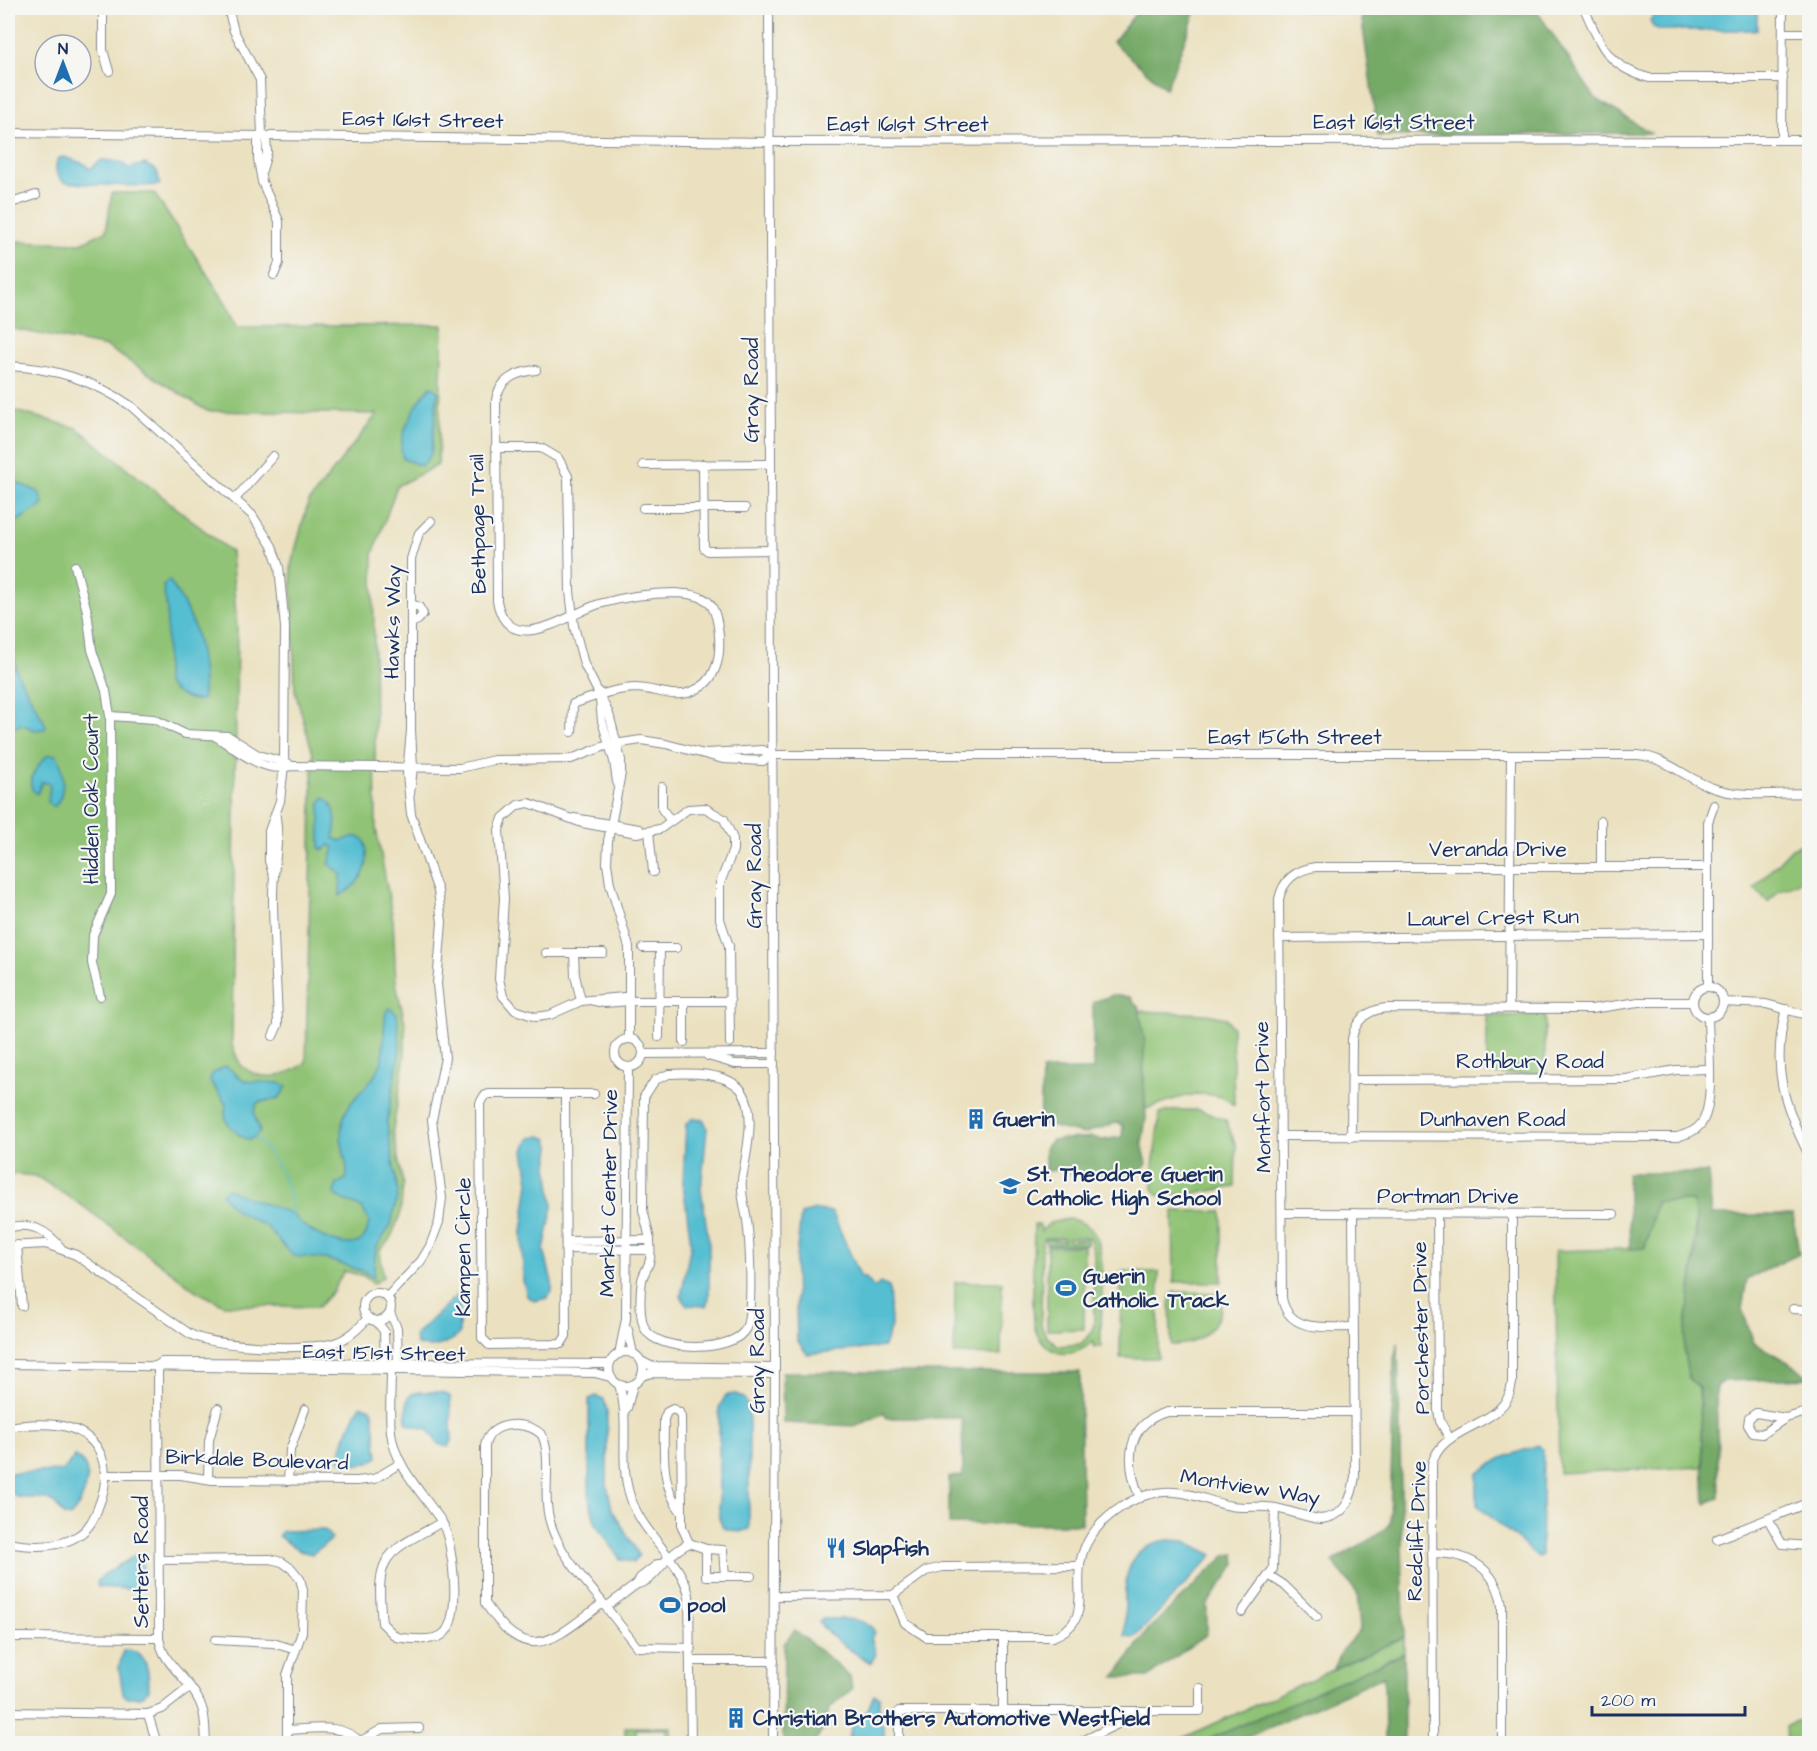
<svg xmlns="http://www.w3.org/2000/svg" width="1817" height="1751" font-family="'Architects Daughter',sans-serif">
  <rect width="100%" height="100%" fill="#f6f6f2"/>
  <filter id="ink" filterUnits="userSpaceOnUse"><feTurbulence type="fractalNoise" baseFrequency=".0167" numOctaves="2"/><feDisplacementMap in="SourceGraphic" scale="12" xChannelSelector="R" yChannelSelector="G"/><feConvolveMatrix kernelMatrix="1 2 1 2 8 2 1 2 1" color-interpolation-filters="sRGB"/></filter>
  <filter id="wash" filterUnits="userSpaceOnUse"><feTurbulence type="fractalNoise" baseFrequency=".008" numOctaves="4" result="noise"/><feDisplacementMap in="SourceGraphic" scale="24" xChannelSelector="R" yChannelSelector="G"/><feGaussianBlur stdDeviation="1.35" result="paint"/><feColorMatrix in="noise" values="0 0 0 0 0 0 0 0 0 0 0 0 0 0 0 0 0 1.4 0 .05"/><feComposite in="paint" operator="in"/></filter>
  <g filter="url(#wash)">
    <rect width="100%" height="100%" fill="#ebe1c0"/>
    <g fill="#90c374" stroke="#567969" stroke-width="1.5" fill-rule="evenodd">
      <path d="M112,193h42l72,110 10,24 207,-2 -5,140 -41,21 -24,68 3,274 17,92 3,63 9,40v32l-12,75 10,55 -3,31 -10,23 -10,11 3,27 -10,7 -9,-8 -20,-5 -11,20 -15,16 -94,-2 -26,-13 -118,-88 -44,-28 -21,-2 -7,5v-770l69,19 154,124 6,77 -5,416c3,7 6,18 11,22 20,16 44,9 63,-4l7,-309 -18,-63 -4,-126 17,-62 69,-89 -170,-3 -100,-64 -99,-19v-87l73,2 25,-12z"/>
      <path d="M1799,845c15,3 11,20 10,33l-30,13 -11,11 -14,-14 38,-40z"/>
      <path d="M1139,1011l68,3 19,4 6,9 2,78c-25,-22 -61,-5 -89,4 -2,-33 0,-65 -6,-98z"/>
      <polygon points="1545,1015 1545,1074 1487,1074 1487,1016"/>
      <polygon points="1177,1110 1199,1110 1226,1120 1236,1146 1235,1187 1183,1195 1159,1195 1153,1189 1153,1166 1160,1113"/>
      <polygon points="1692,1201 1696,1212 1693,1273 1684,1352 1699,1387 1703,1467 1559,1473 1555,1251 1645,1248 1656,1202"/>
      <polygon points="1173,1211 1222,1211 1222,1282 1174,1282"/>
      <path d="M1067,1219c13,1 24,7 30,19 9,20 3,85 4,109h-7l-1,-6c-9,9 -20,14 -33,12 -11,-3 -20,-11 -24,-21 -6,-18 -2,-84 -2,-107h6l1,6 9,-8zM1089,1237l5,15v73l-5,11 -9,8 -21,2 -13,-10 -5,-11 1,-81 3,-6h19v3l-18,-2v5h41v-5l-18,2v-3z"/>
      <polygon points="1047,1246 1084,1246 1084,1329 1047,1330"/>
      <polygon points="1121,1271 1159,1272 1158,1358 1120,1358"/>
      <polygon points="955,1282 1002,1282 1001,1355 954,1354"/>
      <path d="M1174,1292l48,1c2,31 -21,53 -51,52l-1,-49z"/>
      <polygon points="1404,1637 1404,1653 1201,1743 1170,1744"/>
      <polygon points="1809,1720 1809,1743 1786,1743 1785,1727 1796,1721"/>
      <polygon points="625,1727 671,1727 671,1741 666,1741 666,1729 636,1729 636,1743 625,1743"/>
    </g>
    <g fill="#74a966" stroke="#486c62" stroke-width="1.5">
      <polygon points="1140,8 1197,8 1166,89 1113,42"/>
      <polygon points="1304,8 1535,8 1595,98 1651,133 1378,136 1361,13 1304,11"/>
      <polygon points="1113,995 1130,997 1139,1008 1145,1043 1143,1066 1146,1118 1142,1143 1147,1164 1136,1175 1071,1174 1069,1169 1045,1171 1045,1148 1052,1140 1093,1137 1102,1140 1122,1137 1123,1125 1116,1123 1083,1134 1040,1124 1042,1070 1093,1070 1093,1002"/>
      <path d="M1627,1173h81l4,42h81l6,39 -52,25 -5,30 12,34 43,24 12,11 -85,3 -8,5 3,112 -14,5 -6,-116 -10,-8c-2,-9 -4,-18 -5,-28 0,-40 22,-113 8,-150l-36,1 -11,46 -15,1z"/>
      <path d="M1398,1343l6,294 -71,32 8,-18 19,-21 -3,-37 -24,-31c17,-15 43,-21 57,-39l4,-165z"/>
      <polygon points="782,1372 1080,1372 1082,1524 949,1524 949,1477 963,1476 962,1418 886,1418 884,1413 857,1426 783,1423"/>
      <polygon points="1235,1554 1236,1564 1207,1605 1207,1634 1148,1677 1115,1677 1148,1630 1225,1556"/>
      <polygon points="795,1630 850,1676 852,1689 829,1709 824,1729 813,1743 783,1743 784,1644"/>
      <polygon points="1404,1653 1404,1743 1385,1743 1384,1676 1235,1743 1201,1743"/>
    </g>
    <g fill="#55bed1" stroke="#387698" stroke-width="1.5">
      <polygon points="1664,8 1757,8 1757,30 1661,30 1653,27 1650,20 1657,11"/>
      <path d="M64,157l21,7 4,5 13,-9 19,2 7,6 17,-4 12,7 3,13c-7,4 -84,0 -96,-2 -8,-6 -11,-15 -5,-24z"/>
      <path d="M431,386l7,5 -7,63 -9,12 -19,-7c-8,-21 14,-57 28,-73z"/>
      <polygon points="8,479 39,492 43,505 16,522 8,548"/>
      <path d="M169,580c9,14 21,33 26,50 4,13 12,60 6,70 -10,2 -31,-8 -35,-18l1,-73 -4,-23z"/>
      <polygon points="8,629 17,673 46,725 45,729 35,730 21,724 8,731"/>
      <path d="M48,755h8c9,12 10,41 -2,52l-6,-5 2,-18 -8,-2 -5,12c-16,-11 3,-31 11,-39z"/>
      <path d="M324,797c15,10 12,27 10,41l7,3c8,-1 12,-9 23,-1 9,25 -2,43 -24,56l1,-22 -12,-10 5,-16 -4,-3 -6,5 -4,-1v-46z"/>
      <path d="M390,1008l7,6 3,35 -13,74 11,70 -7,32 -15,23 -3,30 -8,-6 -39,-13 -33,-3 -27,-30 -31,-16 -14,-16 6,-5c21,10 45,17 66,25 9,16 48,36 66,28 7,-4 9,-13 10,-21l-7,-13 -24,-11 -4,-4 3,-9 9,-5c5,-16 -10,-35 -3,-59 5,-23 31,-35 38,-57 4,-16 2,-34 5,-51z"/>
      <path d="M226,1066l18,15 35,2 8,4 -8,11 -22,5 -3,10 6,19 -10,8c-9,-2 -25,-15 -25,-25 0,-4 1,-7 1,-11l-16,-23 2,-7z"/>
      <polygon points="693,1118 704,1120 707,1128 701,1189 709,1243 709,1298 706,1306 687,1305 681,1296 691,1243 683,1184 686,1124"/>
      <polygon points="540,1136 547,1138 551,1148 548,1166 553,1206 544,1250 552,1282 552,1292 547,1298 535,1301 527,1296 523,1281 522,1232 529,1182 524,1150 529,1139"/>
      <polygon points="816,1210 832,1212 861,1278 866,1278 874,1288 880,1283 889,1287 891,1326 884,1347 807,1354 797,1340 795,1267 801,1214"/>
      <path d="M460,1292l-1,42c-9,10 -30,17 -43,10l-1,-9z"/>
      <polygon points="419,1392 441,1392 450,1396 452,1441 448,1447 438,1444 428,1429 410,1425 406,1422 407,1401 412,1394"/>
      <polygon points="736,1394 744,1398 749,1409 749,1529 740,1532 723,1528 719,1518 719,1408 726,1395"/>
      <polygon points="596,1396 604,1399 607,1411 607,1485 612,1509 639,1555 633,1563 620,1559 595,1522 589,1498 589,1399"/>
      <path d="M361,1405l10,3 2,4 5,45c-9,9 -30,10 -39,2 -1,-6 18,-51 22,-54z"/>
      <polygon points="1538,1445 1543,1450 1541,1556 1538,1557 1477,1505 1477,1473 1502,1458"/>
      <path d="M75,1457c23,10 8,47 -5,60l-7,-2c-16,-29 -32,-9 -55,-22v-20l54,-2z"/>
      <polygon points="325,1530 332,1539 312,1554 300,1551 278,1536 282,1531"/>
      <path d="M1168,1540l17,1 28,14 -78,82 -10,-1c1,-39 -10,-89 43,-96z"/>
      <polygon points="139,1553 143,1555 143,1586 129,1589 98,1587 97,1582 103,1575"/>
      <path d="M821,1619c17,0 45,-3 54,13l-4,6 5,16 -5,9c-15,-9 -43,-27 -52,-41z"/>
      <path d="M128,1650c20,3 21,22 21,40l-8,7h-14l-4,-3 -4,-26 4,-17z"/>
      <polygon points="874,1694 879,1697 879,1719 884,1728 884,1736 879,1740 868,1740 863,1743 846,1743 853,1724 868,1709"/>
    </g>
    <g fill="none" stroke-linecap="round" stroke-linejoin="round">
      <path stroke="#55bed1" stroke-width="1.5" d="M255,1137c20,19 36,48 36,76"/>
    </g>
  </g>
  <g filter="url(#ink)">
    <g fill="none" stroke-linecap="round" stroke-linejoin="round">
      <g stroke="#83888f" stroke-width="10">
        <g id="minor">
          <polyline points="103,8 103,50 109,71"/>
          <polyline points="228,8 234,31 260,80 262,136"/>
          <polyline points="769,8 775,1368 773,1744"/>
          <path d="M1584,8c17,37 22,58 65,70h134"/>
          <polyline points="1784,33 1810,33"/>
          <polyline points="8,133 768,142 1810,140"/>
          <polyline points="258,136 258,159 262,182 279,221 279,263 274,275"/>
          <polyline points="1782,140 1783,8"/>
          <polyline points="262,170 267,153 266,136"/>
          <polyline points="8,204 36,195"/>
          <path d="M8,366c46,2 85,14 123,40l121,109 20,31 7,21 6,60 -1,138 -4,36 -11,30v30l4,13"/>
          <path d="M536,370c-20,2 -36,9 -40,30l1,201c12,59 71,13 102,3 25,-7 50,-11 76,-11 11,1 22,1 31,7 15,11 16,54 9,69 -4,11 -12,18 -22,22 -19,9 -38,-3 -58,-3 -22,1 -42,9 -62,16l-1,28"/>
          <polyline points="495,448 541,448 558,458 568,476 570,591 574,626 584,664 609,714 621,760 621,773 608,841 607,863 610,884 629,947 629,1039"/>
          <polyline points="703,464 704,548 708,551 771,550"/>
          <polyline points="643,465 770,464"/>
          <polyline points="235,499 273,456"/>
          <polyline points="643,508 745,508"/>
          <polyline points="75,566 87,611 92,650 106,691 110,716 111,894 93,935 92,963 100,996"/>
          <polyline points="411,604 419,607 423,614 418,620 411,623"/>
          <polyline points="600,700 602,721 614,761 617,782"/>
          <polyline points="110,716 154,719 185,734 228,736 258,755 288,763"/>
          <path d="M215,736c21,13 49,39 76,30l169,2 34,-8 77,-1 37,-14 33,-5 25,4 57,15 40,2 8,-6"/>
          <polyline points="706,753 763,750 771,755"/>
          <path d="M771,755h867c30,3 48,24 75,33 29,10 66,5 97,5"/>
          <polyline points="662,787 662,809 671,821"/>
          <polyline points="410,794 413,767 411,730 411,559 419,533 431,521"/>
          <polyline points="574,818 639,829"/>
          <polyline points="1601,821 1601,867"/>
          <polyline points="649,831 653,872"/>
          <polyline points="1279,938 1708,934"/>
          <polyline points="643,948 676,948"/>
          <polyline points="546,953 603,953"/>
          <polyline points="574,953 575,975 581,1001"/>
          <polyline points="1708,986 1708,822 1714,805"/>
          <circle cx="1708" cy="1002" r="15"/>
          <polyline points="590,1000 581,1001 550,1015 536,1017 515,1010 503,996 499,979 504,898 499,830 503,818 518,805 529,803 582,823 637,833 660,829 688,809 705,808 724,819 733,839 733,850 720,883 720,919 729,946 730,1043"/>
          <polyline points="630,1001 624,997 590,1000 604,1003 630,1001 730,1001"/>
          <polyline points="1723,1002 1766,1004 1810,1016"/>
          <polyline points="1509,1008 1511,755"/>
          <path d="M1786,1009c-15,59 -3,95 24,148"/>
          <path d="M273,1036l5,-11c-1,-43 -5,-87 -5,-130 0,-27 7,-51 3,-78"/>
          <polyline points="659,1037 660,948"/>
          <circle cx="629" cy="1053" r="14"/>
          <polyline points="684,1042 684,1001"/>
          <polyline points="643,1054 774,1053"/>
          <polyline points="708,1056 735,1064 774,1064"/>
          <path d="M669,1074c21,-1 59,-2 73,17 15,21 4,64 0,88 -2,17 5,33 6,50 2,18 5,84 -2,99 -11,25 -88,25 -101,1 -6,-12 -5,-36 -3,-49 2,-8 7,-14 8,-21 2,-19 -3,-32 -7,-49l1,-113 11,-17z"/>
          <polyline points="1352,1080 1626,1079 1676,1070 1708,1069"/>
          <polygon points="489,1094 565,1094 566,1336 561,1344 489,1345 482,1338 480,1103 484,1096"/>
          <polyline points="565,1094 594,1094"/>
          <path d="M1281,1136l396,1c9,-3 18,-5 24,-13 15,-20 7,-82 7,-107"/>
          <path d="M1351,1137l1,-98c3,-19 16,-29 34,-31l205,1 48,-7h53"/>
          <polyline points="1282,1213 1614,1214"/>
          <polyline points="1437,1214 1438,1410 1440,1421 1450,1439"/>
          <path d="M8,1228c22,-7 40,3 53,20"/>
          <polyline points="566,1241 650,1240"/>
          <polyline points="17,1245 22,1306"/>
          <path d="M8,1246l38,-2 30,11 114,79c23,13 119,17 144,9 14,-4 24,-14 34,-25"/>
          <polyline points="566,1249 650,1250"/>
          <circle cx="377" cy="1307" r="14"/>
          <polyline points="387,1297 421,1261 430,1246 439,1222 442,1198 432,1120 445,1058 437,984 442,922 438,891 411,814 407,774 411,730"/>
          <polyline points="1793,1309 1810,1310"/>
          <polyline points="390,1313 397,1328 398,1364"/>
          <polyline points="377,1322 384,1331 385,1364"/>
          <path d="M1353,1327c-27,0 -65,6 -71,-29l-3,-399c4,-19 17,-29 36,-32h393"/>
          <polyline points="628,1330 633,1354"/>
          <circle cx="626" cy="1369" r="17"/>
          <polyline points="619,1354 626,1319 628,1067"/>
          <polyline points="641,1361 651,1366 775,1368"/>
          <polyline points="8,1364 595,1373 610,1377"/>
          <polyline points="158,1365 162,1362 609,1364"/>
          <path d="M158,1365l1,273c4,26 26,37 38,59 9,15 8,30 9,47"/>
          <path d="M391,1371c0,20 -2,41 0,61 3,33 33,63 51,90 11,19 21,100 0,113 -11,7 -33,4 -46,2l-14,-14c-7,-70 3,-69 60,-101"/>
          <polyline points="642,1376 651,1373 775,1374"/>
          <path d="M619,1385c12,36 -1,75 11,111 12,39 50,62 59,99l2,149"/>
          <polyline points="627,1408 633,1385"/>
          <polyline points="1786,1418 1756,1413 1749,1418 1748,1425 1753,1433 1762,1434 1786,1418 1810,1411"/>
          <path d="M8,1427c17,-2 42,-5 59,0 38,11 45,46 32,78 -4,12 -9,23 -20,30 -20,14 -49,12 -71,8"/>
          <polyline points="107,1475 181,1475 212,1480 357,1481 374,1479 401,1463"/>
          <polyline points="208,1479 209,1440 218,1408"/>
          <polyline points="288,1481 290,1450 305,1409"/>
          <path d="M1140,1498c-15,-35 -15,-74 27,-86h187"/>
          <path d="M682,1513c-22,-28 -18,-60 -18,-94l3,-7 6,-3 6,3 2,5 1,96v14l7,16"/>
          <polyline points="1768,1519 1782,1544 1810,1546"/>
          <polyline points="1717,1539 1810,1502"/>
          <polyline points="689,1543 706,1549 706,1576 751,1576"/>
          <polyline points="706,1549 723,1550 725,1576"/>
          <path d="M1432,1553c36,0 65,15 70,53v138"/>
          <polyline points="160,1560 270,1559 282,1562 292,1569 300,1579 303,1590 302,1632 287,1675 287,1744"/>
          <polyline points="1270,1576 1284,1585 1317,1617"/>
          <polyline points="637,1584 640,1578 658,1564 663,1564"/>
          <path d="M893,1595l12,28 21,14h126c43,-15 20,-49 30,-82 10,-33 49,-61 82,-63 25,-2 44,10 67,14 12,2 24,0 36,1 18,1 35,10 53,12 26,-2 32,-21 35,-43l-2,-263"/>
          <polyline points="774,1596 893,1595 926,1571 943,1567 1080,1566"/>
          <path d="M603,1603c-48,35 -74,67 -118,0v-157c4,-25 41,-27 57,-11 9,19 3,48 5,69 2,39 33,70 56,99l3,4 31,40 54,1"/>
          <path d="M606,1607l31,-23c16,-3 22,-17 32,-27 6,-5 13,-10 20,-14"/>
          <polyline points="1242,1612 1273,1569 1275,1508"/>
          <polyline points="8,1637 159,1638"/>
          <polyline points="1003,1638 1003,1711"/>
          <polyline points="215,1640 273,1643 296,1650"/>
          <polyline points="691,1661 774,1661"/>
          <polyline points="8,1712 148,1714 162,1709 190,1687"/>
          <polyline points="148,1714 157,1744"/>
          <path d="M287,1730c26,-1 57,-8 75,14"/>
          <polyline points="361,1741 382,1729 419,1728"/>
          <polyline points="899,1744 899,1711 1200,1711 1200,1688"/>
          <polyline points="1076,1744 1118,1724 1120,1711"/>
          <path d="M1433,1744l-1,-280c11,-42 75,-35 80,-81v-169"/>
        </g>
      </g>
      <use href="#minor" stroke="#fff" stroke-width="8"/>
    </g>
  </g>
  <defs>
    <g id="building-bare" transform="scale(1.62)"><path d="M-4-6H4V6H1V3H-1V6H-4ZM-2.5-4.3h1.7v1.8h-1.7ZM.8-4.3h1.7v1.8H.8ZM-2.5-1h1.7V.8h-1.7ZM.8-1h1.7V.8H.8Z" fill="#1f6fb2" stroke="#f6f6f2" stroke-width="2.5" paint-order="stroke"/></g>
    <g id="school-bare" transform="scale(1.62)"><path d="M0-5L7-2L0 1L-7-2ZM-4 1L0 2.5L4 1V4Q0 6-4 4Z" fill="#1f6fb2" stroke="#f6f6f2" stroke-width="2.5" paint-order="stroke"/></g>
    <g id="stadium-bare" transform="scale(1.62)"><path d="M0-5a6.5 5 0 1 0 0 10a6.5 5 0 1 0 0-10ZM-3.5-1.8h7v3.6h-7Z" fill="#1f6fb2" stroke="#f6f6f2" stroke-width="2.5" paint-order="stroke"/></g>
    <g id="restaurant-bare" transform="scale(1.62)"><path d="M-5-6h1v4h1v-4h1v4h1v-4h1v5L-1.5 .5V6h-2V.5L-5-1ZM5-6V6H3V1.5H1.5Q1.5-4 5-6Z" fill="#1f6fb2" stroke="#f6f6f2" stroke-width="2.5" paint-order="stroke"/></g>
  </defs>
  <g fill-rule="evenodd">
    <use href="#building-bare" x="976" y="1119"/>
    <use href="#school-bare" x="1010" y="1186"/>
    <use href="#stadium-bare" x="1066" y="1288"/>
    <use href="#restaurant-bare" x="836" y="1548"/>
    <use href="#stadium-bare" x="670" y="1605"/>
    <use href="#building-bare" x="736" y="1718"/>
  </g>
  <g text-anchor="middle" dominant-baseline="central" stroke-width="4.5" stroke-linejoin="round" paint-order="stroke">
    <g font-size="21" fill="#1b2f5e" stroke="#f6f6f2">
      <text transform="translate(423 120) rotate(1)">East 161st Street</text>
      <text x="1394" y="122">East 161st Street</text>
      <text x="908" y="124">East 161st Street</text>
      <text transform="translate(751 390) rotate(-90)">Gray Road</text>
      <text transform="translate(478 524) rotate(-91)">Bethpage Trail</text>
      <text transform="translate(393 622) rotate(-89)">Hawks Way</text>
      <text x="1295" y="737">East 156th Street</text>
      <text transform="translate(91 799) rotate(-90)">Hidden Oak Court</text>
      <text x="1498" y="849">Veranda Drive</text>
      <text transform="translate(754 876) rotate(-90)">Gray Road</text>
      <text transform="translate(1493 918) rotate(-1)">Laurel Crest Run</text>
      <text x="1530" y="1061">Rothbury Road</text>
      <text transform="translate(1263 1097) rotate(-91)">Montfort Drive</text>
      <text x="1493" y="1119">Dunhaven Road</text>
      <text transform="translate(609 1193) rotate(-89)">Market Center Drive</text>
      <text x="1448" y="1196">Portman Drive</text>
      <text transform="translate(463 1247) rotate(-90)">Kampen Circle</text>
      <text transform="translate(1421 1328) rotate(-91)">Porchester Drive</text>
      <text transform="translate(384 1353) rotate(1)">East 151st Street</text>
      <text transform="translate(757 1361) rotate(-90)">Gray Road</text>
      <text transform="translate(257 1460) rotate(2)">Birkdale Boulevard</text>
      <text transform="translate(1250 1487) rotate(9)">Montview Way</text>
      <text transform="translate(1417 1531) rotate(-88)">Redcliff Drive</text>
      <text transform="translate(141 1562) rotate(-90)">Setters Road</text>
    </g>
    <g font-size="21" font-weight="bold" fill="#1b2f5e" stroke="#f6f6f2" text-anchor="start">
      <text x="993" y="1119">Guerin</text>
      <text x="1027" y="1174">St. Theodore Guerin<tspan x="1027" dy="24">Catholic High School</tspan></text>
      <text x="1083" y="1276">Guerin<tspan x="1083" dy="24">Catholic Track</tspan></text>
      <text x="853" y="1548">Slapfish</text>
      <text x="687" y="1605">pool</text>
      <text x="753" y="1718">Christian Brothers Automotive Westfield</text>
    </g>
  </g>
  <rect width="1817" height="1751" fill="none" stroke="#f6f6f2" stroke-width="30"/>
  <g transform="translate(63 63)"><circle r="28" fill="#f6f6f2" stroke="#9ea6b7" stroke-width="1.5"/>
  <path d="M0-4.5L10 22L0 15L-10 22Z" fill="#1f6fb2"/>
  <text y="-9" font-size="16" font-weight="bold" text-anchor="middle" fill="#1b2f5e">N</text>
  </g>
  <path d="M1592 1706v9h153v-9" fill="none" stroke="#1b2f5e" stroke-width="3"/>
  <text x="1601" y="1706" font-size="18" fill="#1b2f5e" stroke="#f6f6f2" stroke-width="4.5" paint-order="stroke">200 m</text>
</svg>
